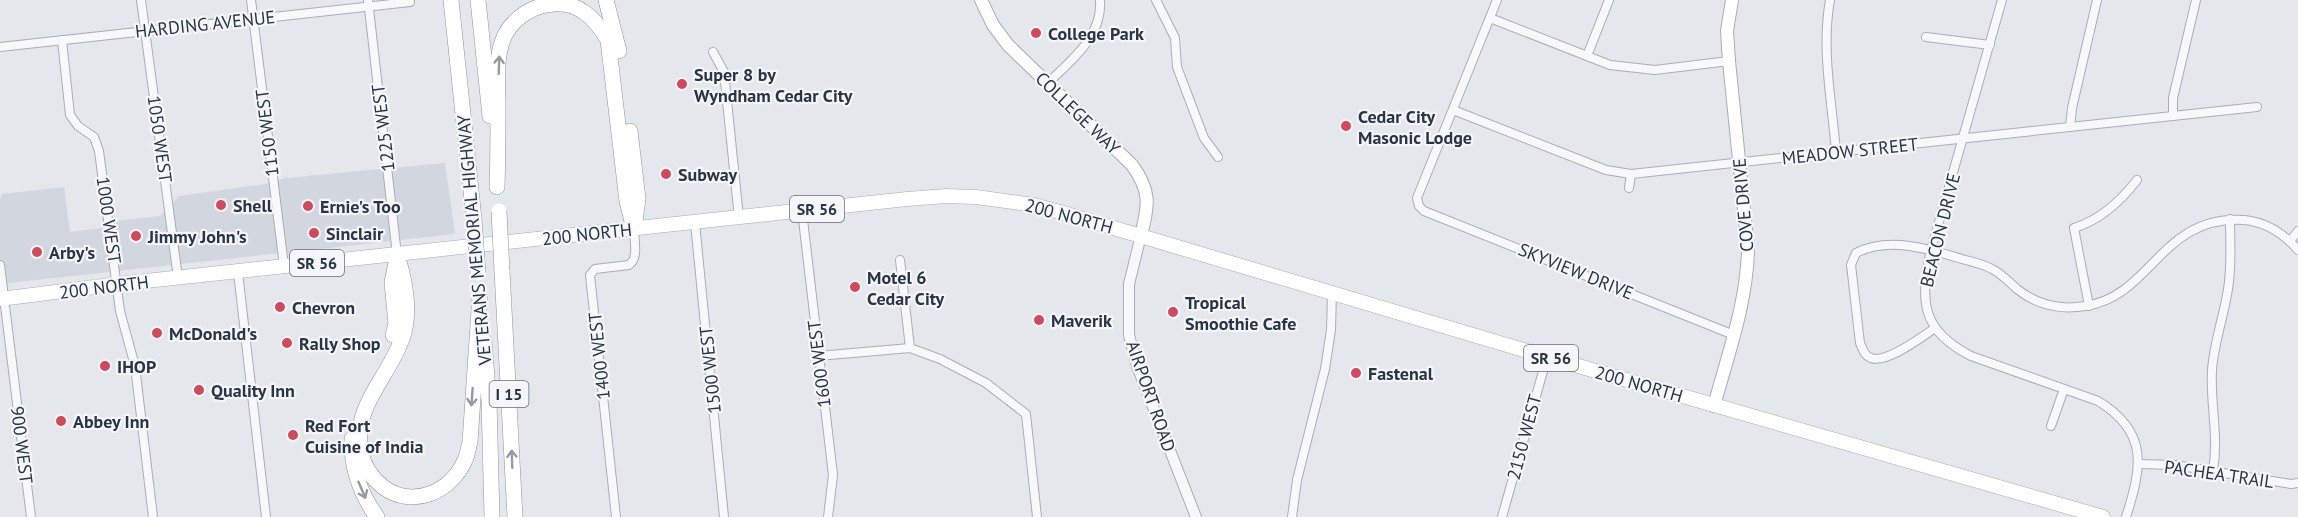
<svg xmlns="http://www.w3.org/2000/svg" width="2298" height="517" font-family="'PT Sans',sans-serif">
  <rect width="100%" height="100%" fill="#e4e7ec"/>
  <polygon fill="#d2d6de" points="445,163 455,234 0,284 0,200 2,194 64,187 70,232 103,228 117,221 160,216 179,196 265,184 286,178"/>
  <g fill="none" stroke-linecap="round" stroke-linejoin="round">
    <g stroke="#a9aeb7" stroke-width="10">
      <g id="minor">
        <polyline points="141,0 178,278"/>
        <polyline points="251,0 284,266"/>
        <polyline points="368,0 397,255"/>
        <polyline points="1156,0 1175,38 1177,67 1204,138 1218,157"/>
        <polyline points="1497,0 1417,198 1419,206 1424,211 1734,335"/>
        <path d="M1830,0c-9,49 2,102 6,152"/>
        <path d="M2002,0l-71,250c-11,50 -11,80 40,106l127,45c51,31 44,66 28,116"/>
        <polyline points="1490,18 1610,65 1655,70 1729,61"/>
        <polyline points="1926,37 1990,45"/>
        <polyline points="62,40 70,115 78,126 94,137 99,151 120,311 135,366 153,517"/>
        <polyline points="0,47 410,2"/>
        <polyline points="713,52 724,72 739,218"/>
        <polyline points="1587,56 1609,0"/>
        <path d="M1047,84c23,-23 56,-47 53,-84"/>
        <polyline points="1453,110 1606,170 1631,174 2257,107"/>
        <polyline points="2173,116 2173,98 2196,0"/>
        <polyline points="2070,127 2072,108 2097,0"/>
        <polyline points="1629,188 1631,174"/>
        <polyline points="802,211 833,475 828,517"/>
        <polyline points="695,223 724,517"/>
        <polyline points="2290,241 2298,231"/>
        <polyline points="900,260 910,348"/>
        <polyline points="0,265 31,517"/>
        <polyline points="238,272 266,517"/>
        <path d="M2089,306l-15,-78c26,-8 46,-26 63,-48"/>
        <path d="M1935,328c-13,9 -49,36 -64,30 -7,-3 -8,-8 -11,-15l-9,-78 5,-12c33,-17 73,-4 106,6 10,3 21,5 30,10 10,5 17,13 25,20 20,16 44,21 68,17 68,-10 75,-91 159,-86 22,2 40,14 54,30"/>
        <polyline points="818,356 910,348 940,359 986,383 1026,414 1037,517"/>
        <polyline points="2051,426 2064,389"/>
        <polyline points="2139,464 2175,465 2291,484 2298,483"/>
        <path d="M2213,471c6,-36 -3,-66 -1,-101 2,-28 12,-54 16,-81 4,-23 2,-47 2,-70"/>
        <path d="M616,517l-26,-242 5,-6 34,-4c10,-7 5,-24 5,-36"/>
        <polyline points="1292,517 1297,480 1325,369 1331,330 1332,292"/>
        <polyline points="1502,517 1547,357"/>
      </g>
    </g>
    <g stroke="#a9aeb7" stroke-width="12">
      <polyline id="tertiary" points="1141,235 1129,284 1129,335 1137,366 1196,517"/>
    </g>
    <g stroke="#a9aeb7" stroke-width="14">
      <g id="secondary">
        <path d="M981,0l12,25 15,20 124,120c19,26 17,40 9,70"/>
        <path d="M1714,406c14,-52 33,-103 34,-157l-19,-188 -2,-30 5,-31"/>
      </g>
    </g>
    <g stroke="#a3abb8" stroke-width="15">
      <polyline id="primary" points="0,299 118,284 907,199 946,196 976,197 1034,205 1060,212 1547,357 2103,517"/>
    </g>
    <g stroke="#8b94a3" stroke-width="16">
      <g id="motorway">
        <polyline points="451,0 474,219"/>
        <polyline points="478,0 490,116"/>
        <polyline points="606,0 619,51"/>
        <polyline points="630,131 638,199 635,221"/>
        <path d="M497,187c1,-28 1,-56 1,-84 0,-22 -3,-48 7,-68 9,-18 29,-30 49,-31 26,-2 42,16 54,36l19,161 7,28"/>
        <path d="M397,255c8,25 14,55 6,81 -13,41 -52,70 -42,117 3,14 11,25 22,34 30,22 68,5 82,-27 3,-6 3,-12 5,-18l10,-146"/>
        <polyline points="502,271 515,517"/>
        <polyline points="393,335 396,324 392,282 397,258"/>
        <polyline points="484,341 489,401 492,517"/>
        <path d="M352,439c-1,30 8,54 25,78"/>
      </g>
    </g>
    <use href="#minor" stroke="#f7f8fa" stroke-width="8"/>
    <use href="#tertiary" stroke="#f7f8fa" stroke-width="10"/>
    <use href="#secondary" stroke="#fff" stroke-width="12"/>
    <use href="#primary" stroke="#fff" stroke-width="14"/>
    <use href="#motorway" stroke="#fff" stroke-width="15"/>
    <g stroke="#8b94a3" stroke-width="16" stroke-linecap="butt">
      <g id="motorway-bridge">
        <polyline points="499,211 502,271"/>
        <polyline points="474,219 478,273"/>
      </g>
    </g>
    <use href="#motorway-bridge" stroke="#fff" stroke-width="15"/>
  </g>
  <defs><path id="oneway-shaft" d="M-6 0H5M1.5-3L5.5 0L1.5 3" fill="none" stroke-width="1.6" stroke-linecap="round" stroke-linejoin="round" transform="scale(1.5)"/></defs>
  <g stroke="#959aa2">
    <use href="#oneway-shaft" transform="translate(499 65) rotate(-88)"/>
    <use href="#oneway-shaft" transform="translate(472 397) rotate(94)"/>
    <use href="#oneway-shaft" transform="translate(512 459) rotate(-92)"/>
    <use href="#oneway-shaft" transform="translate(362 490) rotate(67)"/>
  </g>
  <g fill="#d1495b" stroke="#f4f6f9" stroke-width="2">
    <circle cx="1036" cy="33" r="6"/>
    <circle cx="682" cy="84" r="6"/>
    <circle cx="1346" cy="126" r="6"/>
    <circle cx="666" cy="174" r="6"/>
    <circle cx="221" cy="205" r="6"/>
    <circle cx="308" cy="206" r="6"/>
    <circle cx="314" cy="233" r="6"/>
    <circle cx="136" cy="236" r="6"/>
    <circle cx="37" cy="252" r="6"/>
    <circle cx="855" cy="287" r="6"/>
    <circle cx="280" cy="307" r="6"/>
    <circle cx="1173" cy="312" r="6"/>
    <circle cx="1039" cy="320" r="6"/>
    <circle cx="157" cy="333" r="6"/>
    <circle cx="287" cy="343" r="6"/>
    <circle cx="105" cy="366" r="6"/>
    <circle cx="1356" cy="373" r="6"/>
    <circle cx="199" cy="390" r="6"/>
    <circle cx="61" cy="421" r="6"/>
    <circle cx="293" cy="435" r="6"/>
  </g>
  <g text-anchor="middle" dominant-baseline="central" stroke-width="4.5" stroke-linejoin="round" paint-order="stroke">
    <g fill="#f4f6f9" stroke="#676e7b" stroke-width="1.5">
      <rect x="790" y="196" width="54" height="26" rx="4.5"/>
      <rect x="290" y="250" width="54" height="26" rx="4.5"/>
      <rect x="1524" y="345" width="54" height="26" rx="4.5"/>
      <rect x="489.5" y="381" width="39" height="26" rx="4.5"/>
    </g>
    <g font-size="16" font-weight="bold" fill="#2b3445">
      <text x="817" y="209">SR 56</text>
      <text x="317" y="263">SR 56</text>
      <text x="1551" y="358">SR 56</text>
      <text x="509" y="394">I 15</text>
    </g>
    <g font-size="18" fill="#2b3445" stroke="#f4f6f9">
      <text transform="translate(205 24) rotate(-6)">HARDING AVENUE</text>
      <text transform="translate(1078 113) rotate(44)">COLLEGE WAY</text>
      <text transform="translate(383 128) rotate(-97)">1225 WEST</text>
      <text transform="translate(267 133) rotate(-97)">1150 WEST</text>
      <text transform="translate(160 139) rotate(82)">1050 WEST</text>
      <text transform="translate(1850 151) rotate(-6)">MEADOW STREET</text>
      <text transform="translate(1743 205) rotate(-95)">COVE DRIVE</text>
      <text transform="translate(1069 216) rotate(15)">200 NORTH</text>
      <text transform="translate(109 220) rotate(82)">1000 WEST</text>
      <text transform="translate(1940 230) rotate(-76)">BEACON DRIVE</text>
      <text transform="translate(587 234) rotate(-6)">200 NORTH</text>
      <text transform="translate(474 240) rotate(-95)">VETERANS MEMORIAL HIGHWAY</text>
      <text transform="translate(1576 271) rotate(22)">SKYVIEW DRIVE</text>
      <text transform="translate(104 287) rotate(-7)">200 NORTH</text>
      <text transform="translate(599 356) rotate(-96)">1400 WEST</text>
      <text transform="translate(819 364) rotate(-97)">1600 WEST</text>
      <text transform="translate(710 370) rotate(-96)">1500 WEST</text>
      <text transform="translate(1639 384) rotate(16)">200 NORTH</text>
      <text transform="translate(1151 396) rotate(71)">AIRPORT ROAD</text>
      <text transform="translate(1524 437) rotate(-75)">2150 WEST</text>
      <text transform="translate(22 445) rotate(83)">900 WEST</text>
      <text transform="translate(2219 474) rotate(8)">PACHEA TRAIL</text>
    </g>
    <g font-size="18" font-weight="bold" fill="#2b3445" stroke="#f4f6f9" text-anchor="start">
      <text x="1048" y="33">College Park</text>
      <text x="694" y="74">Super 8 by<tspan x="694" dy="21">Wyndham Cedar City</tspan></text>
      <text x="1358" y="116">Cedar City<tspan x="1358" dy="21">Masonic Lodge</tspan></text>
      <text x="678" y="174">Subway</text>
      <text x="233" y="205">Shell</text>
      <text x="320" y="206">Ernie's Too</text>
      <text x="326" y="233">Sinclair</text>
      <text x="148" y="236">Jimmy John's</text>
      <text x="49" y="252">Arby's</text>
      <text x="867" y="277">Motel 6<tspan x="867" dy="21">Cedar City</tspan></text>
      <text x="1185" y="302">Tropical<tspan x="1185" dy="21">Smoothie Cafe</tspan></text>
      <text x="292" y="307">Chevron</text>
      <text x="1051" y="320">Maverik</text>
      <text x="169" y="333">McDonald's</text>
      <text x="299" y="343">Rally Shop</text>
      <text x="117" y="366">IHOP</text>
      <text x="1368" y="373">Fastenal</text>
      <text x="211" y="390">Quality Inn</text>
      <text x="73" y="421">Abbey Inn</text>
      <text x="305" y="425">Red Fort<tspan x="305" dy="21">Cuisine of India</tspan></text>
    </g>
  </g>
</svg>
